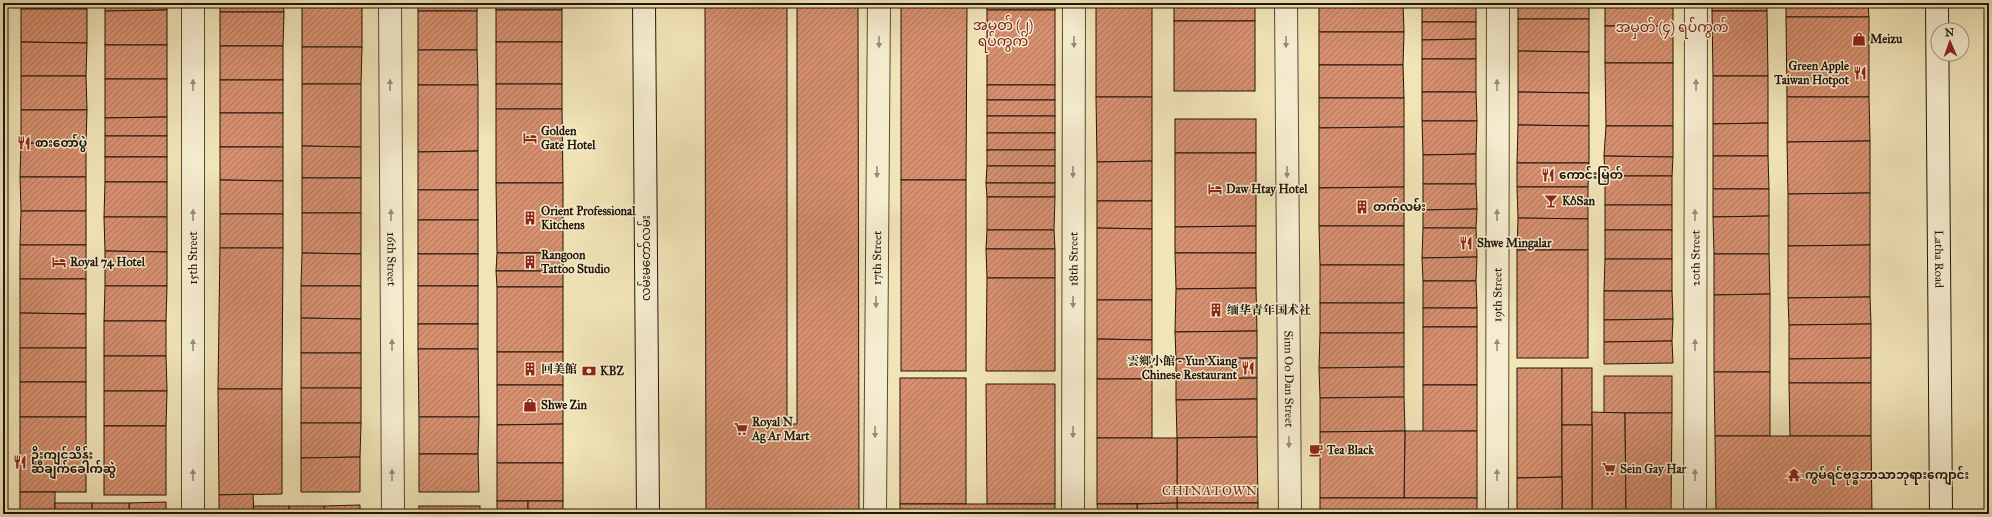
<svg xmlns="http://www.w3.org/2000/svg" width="1992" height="517" font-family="'IM FELL Great Primer','Noto Serif SC','Noto Sans Myanmar',serif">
  <defs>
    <pattern id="building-hatch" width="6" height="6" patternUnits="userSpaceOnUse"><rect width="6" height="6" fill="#d79070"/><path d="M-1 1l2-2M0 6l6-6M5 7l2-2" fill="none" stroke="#ae745a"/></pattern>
  </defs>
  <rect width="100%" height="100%" fill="#f1e4b7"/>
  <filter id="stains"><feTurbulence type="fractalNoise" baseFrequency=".005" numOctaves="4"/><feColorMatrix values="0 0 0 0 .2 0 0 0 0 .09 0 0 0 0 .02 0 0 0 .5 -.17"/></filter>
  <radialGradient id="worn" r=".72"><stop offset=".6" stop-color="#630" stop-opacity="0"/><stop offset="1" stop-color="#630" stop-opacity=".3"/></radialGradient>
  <g fill="url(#building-hatch)" stroke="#211509">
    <rect x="21" y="3" width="66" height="6"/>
    <polygon points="105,3 167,3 167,10 105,11"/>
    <polygon points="220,3 283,3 284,12 220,12"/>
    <rect x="302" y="3" width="60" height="44"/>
    <polygon points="418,3 478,3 477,11 418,11"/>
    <rect x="496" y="3" width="66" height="7"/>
    <polygon points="706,3 858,3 858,5 705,5"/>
    <polygon points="901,3 967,3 966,180 901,180"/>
    <rect x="987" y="3" width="68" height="7"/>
    <rect x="1096" y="3" width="56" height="94"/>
    <rect x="1174" y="3" width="81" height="18"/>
    <polygon points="1319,3 1403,3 1404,32 1319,32"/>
    <rect x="1422" y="3" width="54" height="19"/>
    <rect x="1518" y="3" width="71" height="16"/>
    <rect x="1605" y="3" width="68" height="23"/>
    <rect x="1712" y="3" width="55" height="8"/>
    <polygon points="1786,3 1868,3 1869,17 1786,17"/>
    <polygon points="705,5 787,5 787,424 797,424 797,5 858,5 859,514 706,514"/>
    <polygon points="21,9 87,9 87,43 21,42"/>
    <polygon points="167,10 167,45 105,45 105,11"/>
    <rect x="496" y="10" width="66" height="32"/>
    <rect x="987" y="10" width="68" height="75"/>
    <rect x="418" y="11" width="59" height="39"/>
    <polygon points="1712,11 1767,11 1768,76 1713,76"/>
    <polygon points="220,12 284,12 283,46 220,46"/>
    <polygon points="1786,17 1869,17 1869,97 1787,97"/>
    <polygon points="1518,19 1589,19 1589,52 1518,51"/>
    <rect x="1174" y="21" width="81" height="70"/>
    <polygon points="1422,22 1476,22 1476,39 1422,40"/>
    <rect x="1605" y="26" width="68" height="37"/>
    <polygon points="1319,32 1404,32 1403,65 1319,65"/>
    <polygon points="1476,39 1476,59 1422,59 1422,40"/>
    <polygon points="21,42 87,43 86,76 21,76"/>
    <rect x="496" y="42" width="66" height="42"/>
    <rect x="105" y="45" width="62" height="34"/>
    <rect x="220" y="46" width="63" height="34"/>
    <polygon points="302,47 362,47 361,84 302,84"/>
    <polygon points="418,50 477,50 478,85 418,85"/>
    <polygon points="1518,51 1589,52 1589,93 1518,92"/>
    <rect x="1422" y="59" width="54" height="33"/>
    <polygon points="1605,63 1673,63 1673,126 1606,126"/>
    <polygon points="1319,65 1403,65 1404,98 1319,98"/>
    <polygon points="21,76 86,76 87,110 21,110"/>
    <polygon points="1713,76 1768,76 1768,123 1713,124"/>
    <polygon points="105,79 167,79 167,117 105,118"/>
    <rect x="220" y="80" width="63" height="33"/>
    <polygon points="302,84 361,84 361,147 302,146"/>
    <rect x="496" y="84" width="66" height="25"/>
    <polygon points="418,85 478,85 478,151 418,152"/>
    <rect x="987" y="85" width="68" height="15"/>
    <polygon points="1422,92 1476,92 1477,121 1422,121"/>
    <polygon points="1518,92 1589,93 1589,126 1518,125"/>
    <polygon points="1096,97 1152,97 1152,161 1097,162"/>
    <polygon points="1787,97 1869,97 1870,141 1787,142"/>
    <polygon points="1319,98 1404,98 1404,127 1319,128"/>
    <rect x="987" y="100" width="68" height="16"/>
    <polygon points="496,109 562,109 563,183 496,183"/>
    <polygon points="21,110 87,110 86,144 21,143"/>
    <rect x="220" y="113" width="63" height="34"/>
    <rect x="987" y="116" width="68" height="17"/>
    <polygon points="167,117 167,136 105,136 105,118"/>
    <rect x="1175" y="119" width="81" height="34"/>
    <polygon points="1422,121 1477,121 1476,154 1423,155"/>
    <polygon points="1768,123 1768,156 1713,156 1713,124"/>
    <polygon points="1518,125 1589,126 1589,163 1517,163"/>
    <polygon points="1606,126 1673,126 1673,157 1604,156"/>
    <polygon points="1404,127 1404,187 1319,188 1319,128"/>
    <rect x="987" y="133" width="68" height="17"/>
    <rect x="105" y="136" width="62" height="21"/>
    <polygon points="1870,141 1870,193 1788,194 1787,142"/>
    <polygon points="21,143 86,144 86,177 20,177"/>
    <polygon points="302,146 361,147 361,178 302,178"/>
    <polygon points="220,147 283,147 283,181 220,180"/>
    <rect x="987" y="150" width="68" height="16"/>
    <polygon points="478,151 478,190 418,190 418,152"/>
    <polygon points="1175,153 1256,153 1256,226 1175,227"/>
    <polygon points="1476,154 1476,184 1423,184 1423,155"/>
    <polygon points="1604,156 1673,157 1672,176 1605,176"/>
    <polygon points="1713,156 1768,156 1769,189 1713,189"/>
    <rect x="105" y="157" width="62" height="25"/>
    <polygon points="1152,161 1152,201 1097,201 1097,162"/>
    <polygon points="1517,163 1589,163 1588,187 1517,187"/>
    <polygon points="987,166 1055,166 1055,183 986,183"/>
    <rect x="1605" y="176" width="67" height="29"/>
    <polygon points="20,177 86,177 86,211 21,211"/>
    <rect x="302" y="178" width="59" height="35"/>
    <polygon points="220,180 283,181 283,214 220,214"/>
    <rect x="901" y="180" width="65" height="191"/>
    <polygon points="105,182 167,182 167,217 104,217"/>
    <polygon points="496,183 563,183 563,253 497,253"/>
    <polygon points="986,183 1055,183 1055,197 987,197"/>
    <polygon points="1423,184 1476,184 1477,209 1423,210"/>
    <polygon points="1404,187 1404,226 1319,226 1319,188"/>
    <polygon points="1517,187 1588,187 1588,219 1518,218"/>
    <polygon points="1713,189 1769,189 1769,216 1713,217"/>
    <rect x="418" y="190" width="60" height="30"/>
    <polygon points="1870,193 1870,245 1788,246 1788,194"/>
    <polygon points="987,197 1055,197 1054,230 987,230"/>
    <polygon points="1097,201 1152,201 1152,229 1097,228"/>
    <rect x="1605" y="205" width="67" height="25"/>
    <polygon points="1477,209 1476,228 1423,228 1423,210"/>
    <polygon points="21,211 86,211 86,245 20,245"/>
    <polygon points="302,213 361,213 361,254 302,253"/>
    <rect x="220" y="214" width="63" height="34"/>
    <polygon points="1769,216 1769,254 1714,254 1713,217"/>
    <polygon points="104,217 167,217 167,252 105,251"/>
    <polygon points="1518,218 1588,219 1588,250 1517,250"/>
    <rect x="418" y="220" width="60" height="34"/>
    <polygon points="1256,226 1256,253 1175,253 1175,227"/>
    <polygon points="1319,226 1404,226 1404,265 1320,265"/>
    <polygon points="1097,228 1152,229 1152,300 1097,300"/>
    <polygon points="1423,228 1476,228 1477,257 1422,258"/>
    <polygon points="987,230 1054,230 1055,249 986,249"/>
    <rect x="1605" y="230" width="67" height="29"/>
    <rect x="20" y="245" width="66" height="34"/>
    <polygon points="1870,245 1870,297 1788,298 1788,246"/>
    <polygon points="220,248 283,248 282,389 218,389"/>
    <polygon points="986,249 1055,249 1055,278 987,278"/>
    <rect x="1517" y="250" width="71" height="108"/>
    <polygon points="105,251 167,252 167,286 105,286"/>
    <polygon points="302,253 361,254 361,286 301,286"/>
    <polygon points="497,253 563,253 563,271 496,271"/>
    <polygon points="1175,253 1256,253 1256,288 1176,289"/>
    <rect x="418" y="254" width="60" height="32"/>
    <polygon points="1714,254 1769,254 1770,294 1714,295"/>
    <polygon points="1477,257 1476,281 1423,281 1422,258"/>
    <polygon points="1605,259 1672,259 1672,291 1604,291"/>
    <rect x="1320" y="265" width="84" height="38"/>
    <polygon points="496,271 563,271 563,287 497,287"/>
    <polygon points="987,278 1055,278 1055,371 986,371"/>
    <polygon points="20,279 86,279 86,314 20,313"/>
    <polygon points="1423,281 1476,281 1477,308 1423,308"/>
    <polygon points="105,286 167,286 166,321 104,321"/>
    <polygon points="301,286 361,286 361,319 301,318"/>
    <rect x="418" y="286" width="60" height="38"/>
    <rect x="497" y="287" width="66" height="65"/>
    <polygon points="1256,288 1257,331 1175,332 1176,289"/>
    <polygon points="1604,291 1672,291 1673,319 1604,320"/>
    <polygon points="1770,294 1770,372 1714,372 1714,295"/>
    <polygon points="1870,297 1871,324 1789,325 1788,298"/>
    <polygon points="1097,300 1152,300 1152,340 1097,339"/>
    <rect x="1320" y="303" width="84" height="30"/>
    <rect x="1423" y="308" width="54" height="19"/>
    <polygon points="20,313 86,314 86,348 20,348"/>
    <polygon points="301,318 361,319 361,353 301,353"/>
    <polygon points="1673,319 1672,341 1604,342 1604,320"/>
    <rect x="104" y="321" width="62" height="35"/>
    <rect x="418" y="324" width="60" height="25"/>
    <polygon points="1871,324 1871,358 1789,359 1789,325"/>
    <rect x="1423" y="327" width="54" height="58"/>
    <polygon points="1257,331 1257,358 1176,359 1175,332"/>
    <polygon points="1320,333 1404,333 1404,367 1319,368"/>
    <polygon points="1097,339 1152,340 1152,379 1097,379"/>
    <polygon points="1672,341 1673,363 1604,364 1604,342"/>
    <rect x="20" y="348" width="66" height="34"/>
    <polygon points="418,349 478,349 479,417 419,417"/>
    <rect x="497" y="352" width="66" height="33"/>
    <rect x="301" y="353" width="60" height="35"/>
    <polygon points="104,356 166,356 167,391 104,391"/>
    <polygon points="1257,358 1257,378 1176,379 1176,359"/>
    <polygon points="1871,358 1871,383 1789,383 1789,359"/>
    <polygon points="1404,367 1404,397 1320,398 1319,368"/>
    <polygon points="1517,368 1562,368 1562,477 1517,478"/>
    <rect x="1562" y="368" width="30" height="57"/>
    <polygon points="1714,372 1770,372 1770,436 1715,436"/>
    <rect x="1604" y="376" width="68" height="37"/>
    <rect x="900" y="378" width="66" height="126"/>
    <polygon points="1257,378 1257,399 1176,400 1176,379"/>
    <rect x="1097" y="379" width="55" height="59"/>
    <rect x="20" y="382" width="66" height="35"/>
    <polygon points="1789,383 1871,383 1871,436 1790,436"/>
    <polygon points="986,384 1055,384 1055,504 987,504"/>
    <polygon points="497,385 563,385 563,424 497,425"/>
    <polygon points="1423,385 1477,385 1477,431 1423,432"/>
    <rect x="301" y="388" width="60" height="35"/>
    <polygon points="218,389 282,389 282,494 219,495"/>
    <polygon points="104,391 167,391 166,426 104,426"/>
    <polygon points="1404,397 1405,431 1320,432 1320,398"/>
    <polygon points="1257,399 1257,437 1177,438 1176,400"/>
    <polygon points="1592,412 1625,413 1626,514 1592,514"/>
    <polygon points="1625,413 1672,413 1671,514 1626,514"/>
    <rect x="20" y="417" width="66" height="75"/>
    <polygon points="419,417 479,417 478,454 419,454"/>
    <polygon points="301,423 361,423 360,457 301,458"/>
    <polygon points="563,424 563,463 497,463 497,425"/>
    <rect x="1562" y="425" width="30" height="89"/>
    <rect x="104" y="426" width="62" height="69"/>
    <polygon points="1405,431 1477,431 1477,498 1404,498"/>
    <polygon points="1405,431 1404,498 1320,498 1320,432"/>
    <polygon points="1715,436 1871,436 1872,514 1716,514"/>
    <polygon points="1257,437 1258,503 1177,503 1177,438"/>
    <polygon points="1097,438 1177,438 1177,503 1097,504"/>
    <polygon points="419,454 478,454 479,492 419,492"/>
    <polygon points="360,457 360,492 301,492 301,458"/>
    <rect x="497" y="463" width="66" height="38"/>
    <polygon points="1562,477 1562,514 1517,514 1517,478"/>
    <rect x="20" y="492" width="35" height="22"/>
    <polygon points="253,494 254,514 219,514 219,495"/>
    <rect x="1320" y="498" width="157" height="16"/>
    <rect x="497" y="501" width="31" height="13"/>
    <rect x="528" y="501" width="35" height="13"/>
    <polygon points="166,502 166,514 129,514 129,503"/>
    <rect x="55" y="503" width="37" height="11"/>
    <rect x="92" y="503" width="37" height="11"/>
    <rect x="1177" y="503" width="81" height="11"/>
    <polygon points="1177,503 1177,514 1137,514 1137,504"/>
    <rect x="900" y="504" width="155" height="10"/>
    <polygon points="1097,504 1137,504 1137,514 1098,514"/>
    <polygon points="360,505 360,514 324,514 324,506"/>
    <polygon points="253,506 289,506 289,514 254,514"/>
    <rect x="289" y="506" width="35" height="8"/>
    <rect x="419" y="506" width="61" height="8"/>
  </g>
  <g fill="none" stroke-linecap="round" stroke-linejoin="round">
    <g stroke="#554934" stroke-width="24">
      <g id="street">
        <path id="s1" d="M390,3l3,511"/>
        <path id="s2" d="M1286,3l4,511"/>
        <polyline points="193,514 193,3"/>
        <path id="s3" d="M875,514l4,-511"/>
        <path id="s4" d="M1073,514l1,-511"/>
        <path id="s5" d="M1497,514l1,-511"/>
        <path id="s6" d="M1695,514l1,-511"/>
      </g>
    </g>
    <g stroke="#211509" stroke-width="24">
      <g id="secondary">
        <polyline points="644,3 648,514"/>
        <path id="s7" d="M1937,3l4,511"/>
      </g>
    </g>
    <use href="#street" stroke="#f6edd0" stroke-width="22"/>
    <use href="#secondary" stroke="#f6edd0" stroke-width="22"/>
  </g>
  <defs><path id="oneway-solid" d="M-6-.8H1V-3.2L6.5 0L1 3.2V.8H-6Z"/></defs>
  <g fill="#968c76">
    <use href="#oneway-solid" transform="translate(879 42) rotate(90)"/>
    <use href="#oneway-solid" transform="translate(1074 42) rotate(90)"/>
    <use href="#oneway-solid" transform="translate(1286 42) rotate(90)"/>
    <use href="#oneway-solid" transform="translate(193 85) rotate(-90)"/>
    <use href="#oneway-solid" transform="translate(390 85) rotate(-90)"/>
    <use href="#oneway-solid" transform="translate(1497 85) rotate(-90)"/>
    <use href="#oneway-solid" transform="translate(1696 85) rotate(-90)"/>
    <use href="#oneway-solid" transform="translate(877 172) rotate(90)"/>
    <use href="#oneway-solid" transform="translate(1073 172) rotate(90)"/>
    <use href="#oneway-solid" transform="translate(1287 172) rotate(90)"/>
    <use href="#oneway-solid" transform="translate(193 215) rotate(-90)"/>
    <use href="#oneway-solid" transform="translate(391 215) rotate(-90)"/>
    <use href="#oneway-solid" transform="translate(1497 215) rotate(-90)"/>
    <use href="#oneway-solid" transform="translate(1695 215) rotate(-90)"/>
    <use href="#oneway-solid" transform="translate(876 302) rotate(90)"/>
    <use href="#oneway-solid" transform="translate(1073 302) rotate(90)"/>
    <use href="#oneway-solid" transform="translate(193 345) rotate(-90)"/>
    <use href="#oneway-solid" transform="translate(392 345) rotate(-90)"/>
    <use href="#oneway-solid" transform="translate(1497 345) rotate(-90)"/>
    <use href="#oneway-solid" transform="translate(1695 345) rotate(-90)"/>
    <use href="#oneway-solid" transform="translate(875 432) rotate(90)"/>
    <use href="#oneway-solid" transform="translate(1073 432) rotate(90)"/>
    <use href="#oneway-solid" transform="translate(1289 442) rotate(90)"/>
    <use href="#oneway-solid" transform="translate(193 475) rotate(-90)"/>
    <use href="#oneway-solid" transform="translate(392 475) rotate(-90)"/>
    <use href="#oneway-solid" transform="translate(1497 475) rotate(-90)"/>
    <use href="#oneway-solid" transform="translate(1695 475) rotate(-90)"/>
  </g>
  <defs>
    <g id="shop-bare" transform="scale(1.08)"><path d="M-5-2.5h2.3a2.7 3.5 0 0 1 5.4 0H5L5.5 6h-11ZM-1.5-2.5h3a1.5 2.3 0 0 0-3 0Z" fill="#8f2418" stroke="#f6edd0" stroke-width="2.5" paint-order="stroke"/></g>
    <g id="restaurant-bare" transform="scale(1.08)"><path d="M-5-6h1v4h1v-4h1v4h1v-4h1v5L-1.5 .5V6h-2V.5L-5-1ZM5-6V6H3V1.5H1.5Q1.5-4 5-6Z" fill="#8f2418" stroke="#f6edd0" stroke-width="2.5" paint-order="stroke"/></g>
    <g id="hotel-bare" transform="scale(1.08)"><path d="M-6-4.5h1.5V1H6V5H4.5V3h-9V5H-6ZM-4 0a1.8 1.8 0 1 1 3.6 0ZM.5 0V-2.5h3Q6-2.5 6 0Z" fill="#8f2418" stroke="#f6edd0" stroke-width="2.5" paint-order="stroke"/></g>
    <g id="bar-bare" transform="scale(1.08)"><path d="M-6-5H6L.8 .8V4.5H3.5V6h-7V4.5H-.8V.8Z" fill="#8f2418" stroke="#f6edd0" stroke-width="2.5" paint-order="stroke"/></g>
    <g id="building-bare" transform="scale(1.08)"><path d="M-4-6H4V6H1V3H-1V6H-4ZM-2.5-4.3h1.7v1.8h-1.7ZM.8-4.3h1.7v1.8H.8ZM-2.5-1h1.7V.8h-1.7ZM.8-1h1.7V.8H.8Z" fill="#8f2418" stroke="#f6edd0" stroke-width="2.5" paint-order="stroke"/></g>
    <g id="bank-bare" transform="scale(1.08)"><path d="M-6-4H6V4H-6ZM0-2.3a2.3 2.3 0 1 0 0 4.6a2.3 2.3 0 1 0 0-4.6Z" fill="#8f2418" stroke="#f6edd0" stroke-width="2.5" paint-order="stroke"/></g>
    <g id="supermarket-bare" transform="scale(1.08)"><path d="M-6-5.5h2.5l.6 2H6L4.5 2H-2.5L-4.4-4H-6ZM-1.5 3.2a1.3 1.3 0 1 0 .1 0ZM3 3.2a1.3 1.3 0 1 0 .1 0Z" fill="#8f2418" stroke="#f6edd0" stroke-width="2.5" paint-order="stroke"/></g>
    <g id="cafe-bare" transform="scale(1.08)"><path d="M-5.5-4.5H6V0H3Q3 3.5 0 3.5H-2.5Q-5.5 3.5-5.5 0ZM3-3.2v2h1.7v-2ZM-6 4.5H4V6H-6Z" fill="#8f2418" stroke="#f6edd0" stroke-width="2.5" paint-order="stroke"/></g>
    <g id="temple-bare" transform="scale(1.08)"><path d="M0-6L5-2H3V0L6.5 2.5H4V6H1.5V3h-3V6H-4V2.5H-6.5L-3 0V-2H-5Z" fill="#8f2418" stroke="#f6edd0" stroke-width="2.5" paint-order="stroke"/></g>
  </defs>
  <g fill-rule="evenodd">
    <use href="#shop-bare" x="1859" y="39"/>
    <use href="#restaurant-bare" x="1860" y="73"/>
    <use href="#hotel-bare" x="530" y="138"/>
    <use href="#restaurant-bare" x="24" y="143"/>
    <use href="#restaurant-bare" x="1548" y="175"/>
    <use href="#hotel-bare" x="1215" y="189"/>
    <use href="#bar-bare" x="1551" y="201"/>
    <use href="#building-bare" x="1362" y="207"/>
    <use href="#building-bare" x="530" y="218"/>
    <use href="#restaurant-bare" x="1466" y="243"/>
    <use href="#hotel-bare" x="59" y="262"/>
    <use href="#building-bare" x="530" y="262"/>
    <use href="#building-bare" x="1216" y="310"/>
    <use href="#restaurant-bare" x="1248" y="368"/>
    <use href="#building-bare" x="530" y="369"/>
    <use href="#bank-bare" x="589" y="371"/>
    <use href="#shop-bare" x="530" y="405"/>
    <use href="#supermarket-bare" x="741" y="429"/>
    <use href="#cafe-bare" x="1316" y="450"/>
    <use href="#restaurant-bare" x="20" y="462"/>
    <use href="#supermarket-bare" x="1609" y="469"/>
    <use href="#temple-bare" x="1794" y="475"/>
  </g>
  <g text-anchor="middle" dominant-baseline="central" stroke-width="3" stroke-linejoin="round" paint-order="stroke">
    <g font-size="12" font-weight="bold" fill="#211509" stroke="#f6edd0" text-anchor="start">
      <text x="1870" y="39">Meizu</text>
      <text x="1849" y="66" text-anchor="end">Green Apple<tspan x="1849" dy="14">Taiwan Hotpot</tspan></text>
      <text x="541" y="131">Golden<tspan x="541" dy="14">Gate Hotel</tspan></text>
      <text x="35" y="143">စားတော်ပွဲ</text>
      <text x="1559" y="175">ကောင်းမြတ်</text>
      <text x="1226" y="189">Daw Htay Hotel</text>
      <text x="1562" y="201">KôSan</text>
      <text x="1373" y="207">တက်လမ်း</text>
      <text x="541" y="211">Orient Professional<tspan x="541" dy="14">Kitchens</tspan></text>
      <text x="1477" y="243">Shwe Mingalar</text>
      <text x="541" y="255">Rangoon<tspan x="541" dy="14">Tattoo Studio</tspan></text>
      <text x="70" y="262">Royal 74 Hotel</text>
      <text x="1227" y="310">缅华青年国术社</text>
      <text x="1237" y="361" text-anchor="end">雲鄉小館 - Yun Xiang<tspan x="1237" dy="14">Chinese Restaurant</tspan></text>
      <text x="541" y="369">回美館</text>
      <text x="600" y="371">KBZ</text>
      <text x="541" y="405">Shwe Zin</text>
      <text x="752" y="422">Royal N<tspan x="752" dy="14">Ag Ar Mart</tspan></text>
      <text x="1327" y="450">Tea Black</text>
      <text x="31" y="455">ဦးကျင်သိန်း<tspan x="31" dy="14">ဆီချက်ခေါက်ဆွဲ</tspan></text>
      <text x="1620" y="469">Sein Gay Har</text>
      <text x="1805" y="475">ကွမ်ရင်ဗုဒ္ဓဘာသာဘုရားကျောင်း</text>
    </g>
    <g font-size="12" fill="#211509" stroke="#f6edd0">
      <text transform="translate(193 258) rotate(-90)">15th Street</text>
      <text stroke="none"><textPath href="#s1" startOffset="256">16th Street</textPath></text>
      <text transform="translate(646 258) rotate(-90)">လမ်းမတော်လမ်း</text>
      <text stroke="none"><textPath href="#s3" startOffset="256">17th Street</textPath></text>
      <text stroke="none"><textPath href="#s4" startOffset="255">18th Street</textPath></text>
      <text stroke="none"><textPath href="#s6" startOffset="256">20th Street</textPath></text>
      <text stroke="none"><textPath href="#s7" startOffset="256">Latha Road</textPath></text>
      <text stroke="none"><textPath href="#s5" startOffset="219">19th Street</textPath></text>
      <text stroke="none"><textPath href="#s2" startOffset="376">Sinn Oo Dan Street</textPath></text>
    </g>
    <g font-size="13" letter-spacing="1" fill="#7a1f14" stroke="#f6edd0">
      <text x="1210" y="491">CHINATOWN</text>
    </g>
    <g font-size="14" fill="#7a1f14" stroke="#f6edd0">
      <text x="1003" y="25">အမှတ် (၂)<tspan x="1003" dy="16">ရပ်ကွက်</tspan></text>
      <text x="1672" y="27">အမှတ် (၄) ရပ်ကွက်</text>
    </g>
  </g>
  <rect width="1992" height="517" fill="none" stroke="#f1e4b7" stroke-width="16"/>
  <rect x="4" y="4" width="1984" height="509" fill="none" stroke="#211509" stroke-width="2"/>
  <rect x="8" y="8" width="1976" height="501" fill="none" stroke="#211509"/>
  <g transform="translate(1950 42) rotate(358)"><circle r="19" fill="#f6edd0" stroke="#a19780"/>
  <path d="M0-3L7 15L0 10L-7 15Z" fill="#8f2418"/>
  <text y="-6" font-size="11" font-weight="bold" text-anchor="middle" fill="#211509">N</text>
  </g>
  <rect width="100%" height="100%" filter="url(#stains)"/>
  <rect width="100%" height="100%" fill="url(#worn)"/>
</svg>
